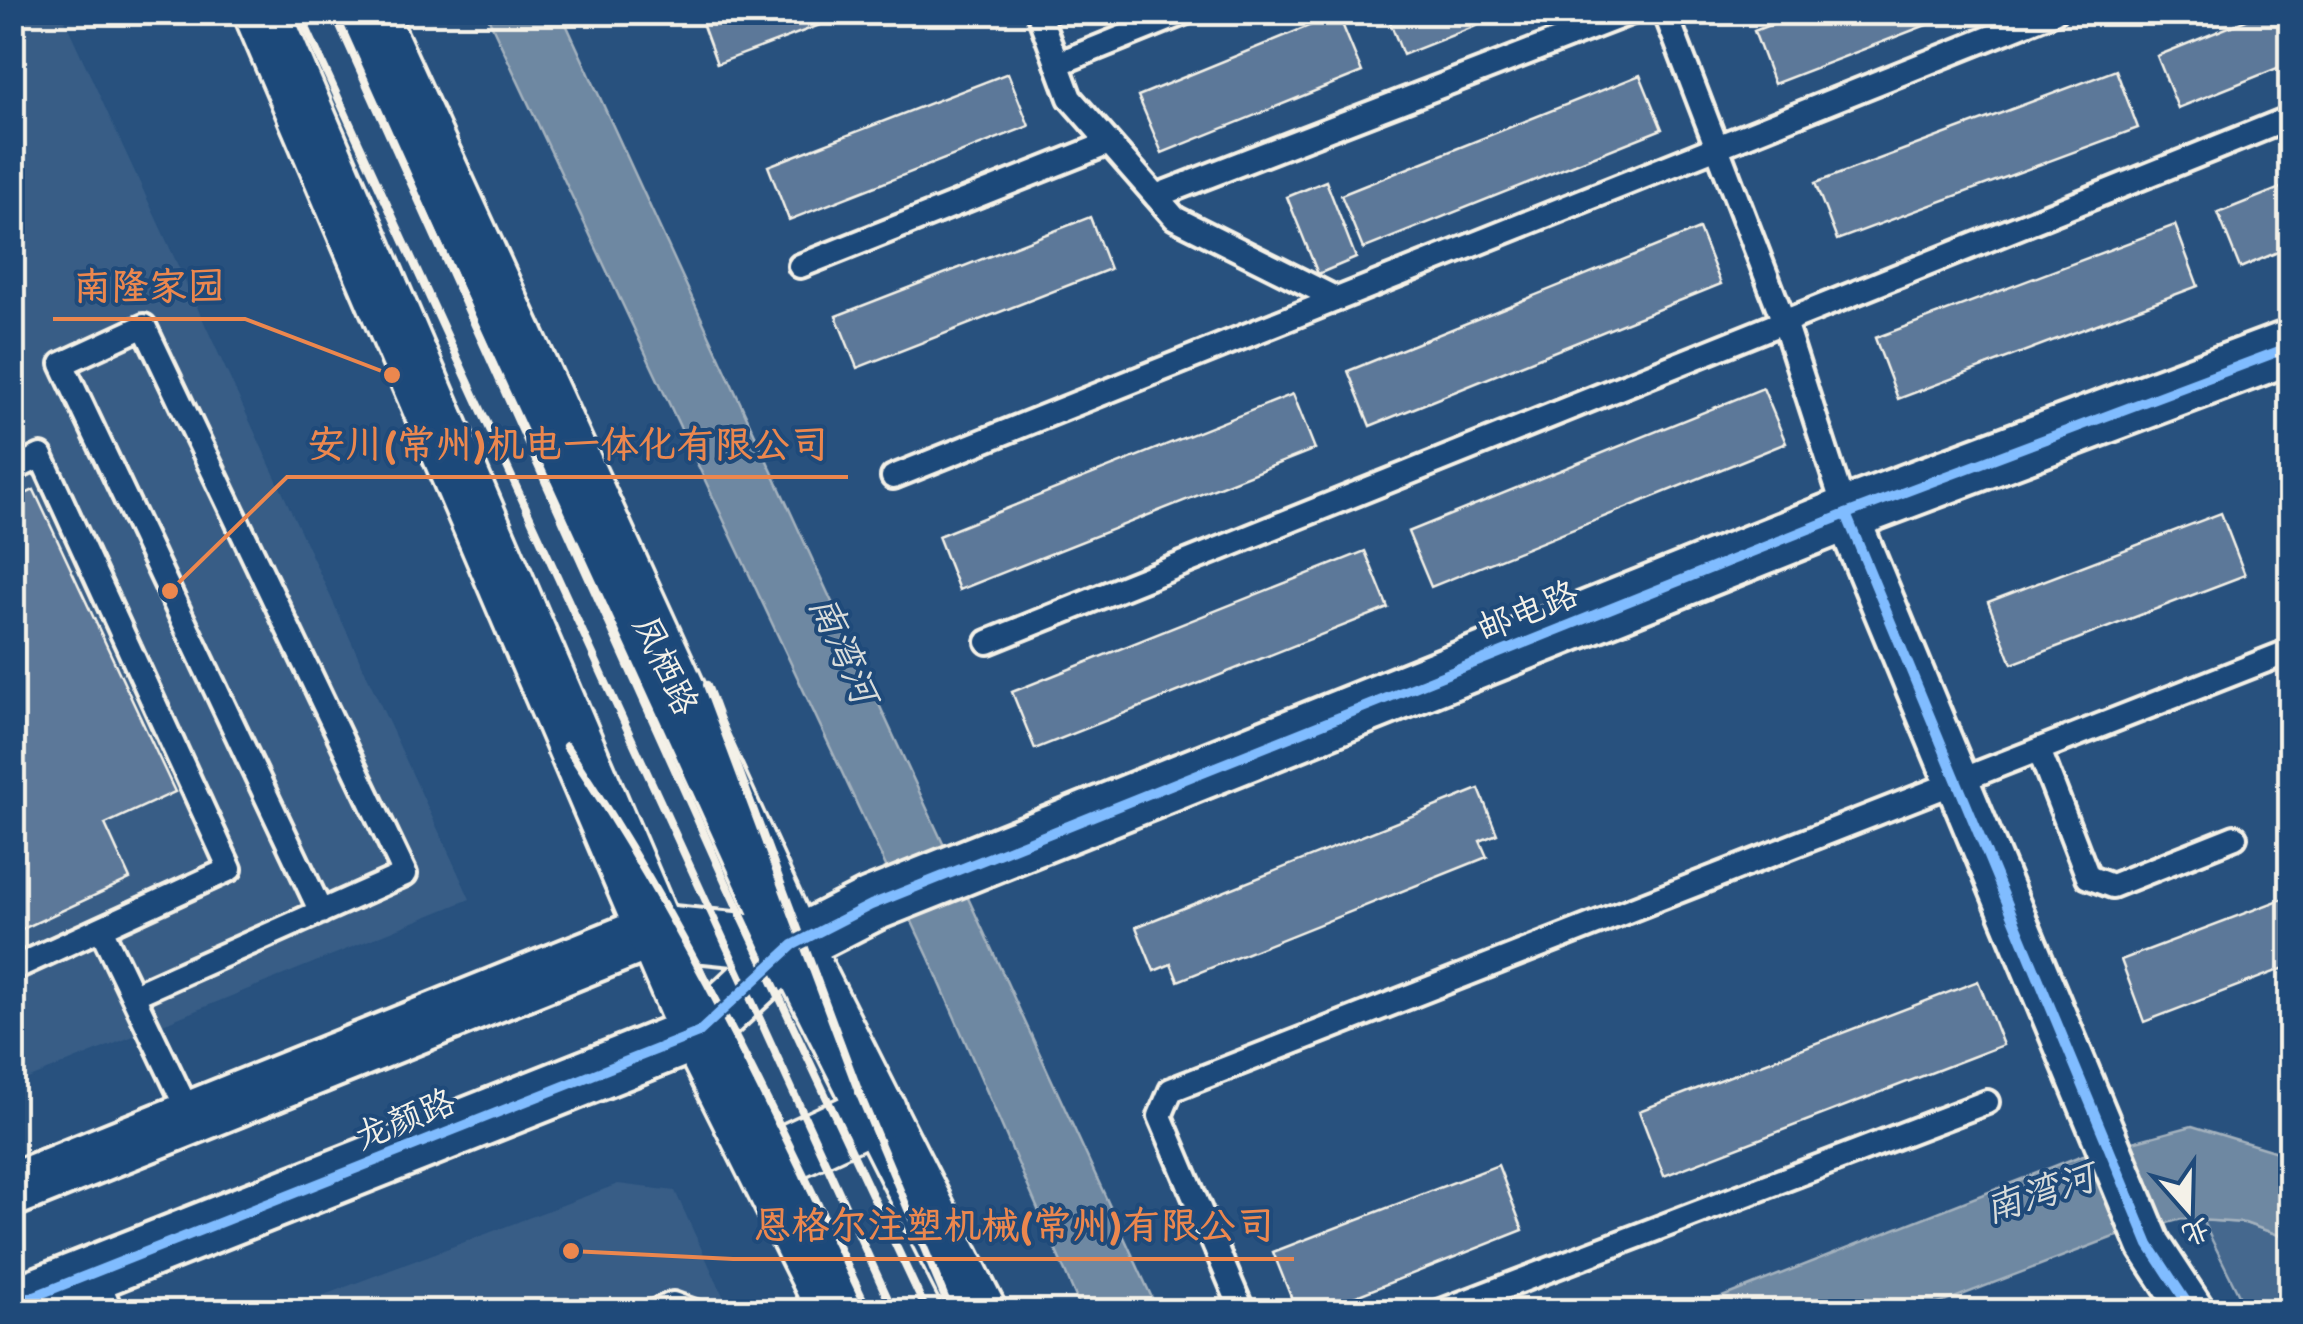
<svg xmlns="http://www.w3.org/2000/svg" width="2303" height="1324" font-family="'Balsamiq Sans','LXGW WenKai TC',sans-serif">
  <rect width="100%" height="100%" fill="#28517e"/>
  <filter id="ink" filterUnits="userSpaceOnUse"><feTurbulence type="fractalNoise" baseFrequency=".01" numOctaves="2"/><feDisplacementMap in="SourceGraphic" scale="20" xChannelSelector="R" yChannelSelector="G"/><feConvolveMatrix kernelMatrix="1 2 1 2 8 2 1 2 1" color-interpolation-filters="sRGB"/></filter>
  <g filter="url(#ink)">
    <g fill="#375d86">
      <polygon points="61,12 470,899 13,1085 12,13"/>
      <polygon points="618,1184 675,1191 730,1311 279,1312"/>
    </g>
    <polygon fill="#45688e" stroke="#9cacbb" stroke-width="2.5" points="2202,1220 2245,1223 2290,1239 2290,1311 2247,1311"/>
    <g fill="#6e88a2" stroke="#a4b2be" stroke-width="2.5">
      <polygon points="486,13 561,13 1158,1311 1082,1311 929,958"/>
      <polygon points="2192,1126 2290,1156 2290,1239 2245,1223 2182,1219 2111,1238 1920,1311 1684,1312 2080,1156"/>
    </g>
    <g fill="#5b7899" stroke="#f4f1e8" stroke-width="2.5">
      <polygon points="698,12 854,12 717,64"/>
      <polygon points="1386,12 1511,12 1403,55"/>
      <polygon points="1803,12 1960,12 1774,84 1754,31"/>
      <polygon points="2266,12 2290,12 2290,63 2178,108 2157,56"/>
      <polygon points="1338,14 1362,72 1162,153 1138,96"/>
      <polygon points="2116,70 2138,128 1837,240 1815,183"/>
      <polygon points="1008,73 1029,126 789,220 768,166"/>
      <polygon points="1640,75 1662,129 1363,249 1341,195"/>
      <polygon points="1326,181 1356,258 1318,274 1287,197"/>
      <polygon points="2290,184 2290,247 2240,268 2218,213"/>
      <polygon points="1090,217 1110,269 857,368 836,316"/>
      <polygon points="2175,225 2198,286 1898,399 1875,338"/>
      <polygon points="1699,229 1721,284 1370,426 1348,371"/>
      <polygon points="1763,388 1786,443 1431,587 1408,532"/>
      <polygon points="1293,394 1315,449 959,590 938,536"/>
      <polygon points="34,490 175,792 105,824 130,879 12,934 12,500"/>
      <polygon points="2221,513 2245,575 2012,664 1988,602"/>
      <polygon points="1365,551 1388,608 1035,749 1012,692"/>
      <polygon points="1479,789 1497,834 1480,841 1487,857 1178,981 1171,964 1154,971 1136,927"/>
      <polygon points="2290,896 2290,966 2144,1022 2121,960"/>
      <polygon points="1978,981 2003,1045 1664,1176 1639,1111"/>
      <polygon points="1498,1165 1523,1230 1316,1312 1297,1312 1273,1252"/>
    </g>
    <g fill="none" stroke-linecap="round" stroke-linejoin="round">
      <g stroke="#f4f1e8" stroke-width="30">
        <g id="service">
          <polyline points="1038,12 1070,98 1175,218 1337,299"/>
          <polyline points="1665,12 1784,322 1846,514"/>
          <polyline points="1057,64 1186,12"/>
          <polyline points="1156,196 1632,12"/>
          <polyline points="800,266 1109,143"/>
          <polyline points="12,470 41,456 230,869 12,969"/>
          <polyline points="893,477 2054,12"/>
          <polyline points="988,642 2290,118"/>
          <polyline points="2039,750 2088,877 2112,886 2235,837"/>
          <polyline points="101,929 191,1117"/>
          <polyline points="134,995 405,874 144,326 62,364 321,912"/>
          <polyline points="95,1273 111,1312"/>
          <polyline points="654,1312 673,1304 695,1312"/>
          <polyline points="1243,1312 1160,1116 1171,1090 2290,651"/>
          <polyline points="1439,1312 1987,1102"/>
        </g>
      </g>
      <g stroke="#f4f1e8" stroke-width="50">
        <polyline id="minor" points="1846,514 2149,1245 2193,1312"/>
      </g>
      <g stroke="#f4f1e8" stroke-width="60">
        <g id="tertiary">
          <polyline points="12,1190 654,931 793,945"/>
          <polyline points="12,1305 698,1033 793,945 871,905 1846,514 2290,347"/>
        </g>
      </g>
      <g stroke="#f4f1e8" stroke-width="62">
        <g id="secondary">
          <polyline points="262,12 698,1033 837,1312"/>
          <polyline points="367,12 793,945 978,1312"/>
          <polyline points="764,1164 878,1111"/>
        </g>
      </g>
      <use href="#service" stroke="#1f4a7a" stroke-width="22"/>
      <use href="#minor" stroke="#1f4a7a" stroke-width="42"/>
      <use href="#tertiary" stroke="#1f4a7a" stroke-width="52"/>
      <use href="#secondary" stroke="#1f4a7a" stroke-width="55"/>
      <g stroke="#f4f1e8" stroke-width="8">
        <polyline points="299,12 894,1312"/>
        <polyline points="334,12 725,881 927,1312"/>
        <polyline points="707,685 858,1090 951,1312"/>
        <path d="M566,746c119,177 212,372 303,566"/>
      </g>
      <g stroke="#1f4a7a" stroke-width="16">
        <g id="cycleway">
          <polyline points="1846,514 2149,1245 2193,1312"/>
          <polyline points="12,1305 698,1033 793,945 871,905 1846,514 2290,347"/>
        </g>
      </g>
      <use href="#cycleway" stroke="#80bcff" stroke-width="10"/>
    </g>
  </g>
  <g text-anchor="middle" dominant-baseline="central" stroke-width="8" stroke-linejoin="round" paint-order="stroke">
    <g font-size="35" fill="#f4f1e8" stroke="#1f4a7a">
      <text transform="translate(1528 612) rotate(-22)">邮电路</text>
      <text transform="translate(665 666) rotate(65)">凤栖路</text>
      <text transform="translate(405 1120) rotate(-22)">龙颜路</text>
    </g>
    <g font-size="38" font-style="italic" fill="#d9dcda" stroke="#1f4a7a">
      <text transform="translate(843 650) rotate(66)">南湾河</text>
      <text transform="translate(2040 1194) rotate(-18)">南湾河</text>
    </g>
  </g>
  <path fill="none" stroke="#ec874e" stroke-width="4" d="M392 375L245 319H53M170 591L287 477H848M571 1251L733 1259H1294"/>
  <g fill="#ec874e" stroke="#1f4a7a" stroke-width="4">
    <circle cx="392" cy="375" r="10"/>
    <circle cx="170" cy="591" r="10"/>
    <circle cx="571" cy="1251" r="10"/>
  </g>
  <g font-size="38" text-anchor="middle" font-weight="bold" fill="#ec874e" stroke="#1f4a7a" stroke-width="8" stroke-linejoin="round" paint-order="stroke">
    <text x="149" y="299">南隆家园</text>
    <text x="568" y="457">安川(常州)机电一体化有限公司</text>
    <text x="1014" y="1238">恩格尔注塑机械(常州)有限公司</text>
  </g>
  <rect width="2303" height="1324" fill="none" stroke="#1f4a7a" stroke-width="50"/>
  <rect x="25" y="25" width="2253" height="1274" fill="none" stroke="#f4f1e8" stroke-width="4" filter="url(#ink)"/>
  <g transform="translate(2188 1209) rotate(160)" stroke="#1f4a7a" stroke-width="8" paint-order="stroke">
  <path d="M0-8L18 38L0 25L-18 38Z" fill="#f4f1e8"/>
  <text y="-15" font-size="28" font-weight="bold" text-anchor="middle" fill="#f4f1e8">北</text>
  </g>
</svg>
